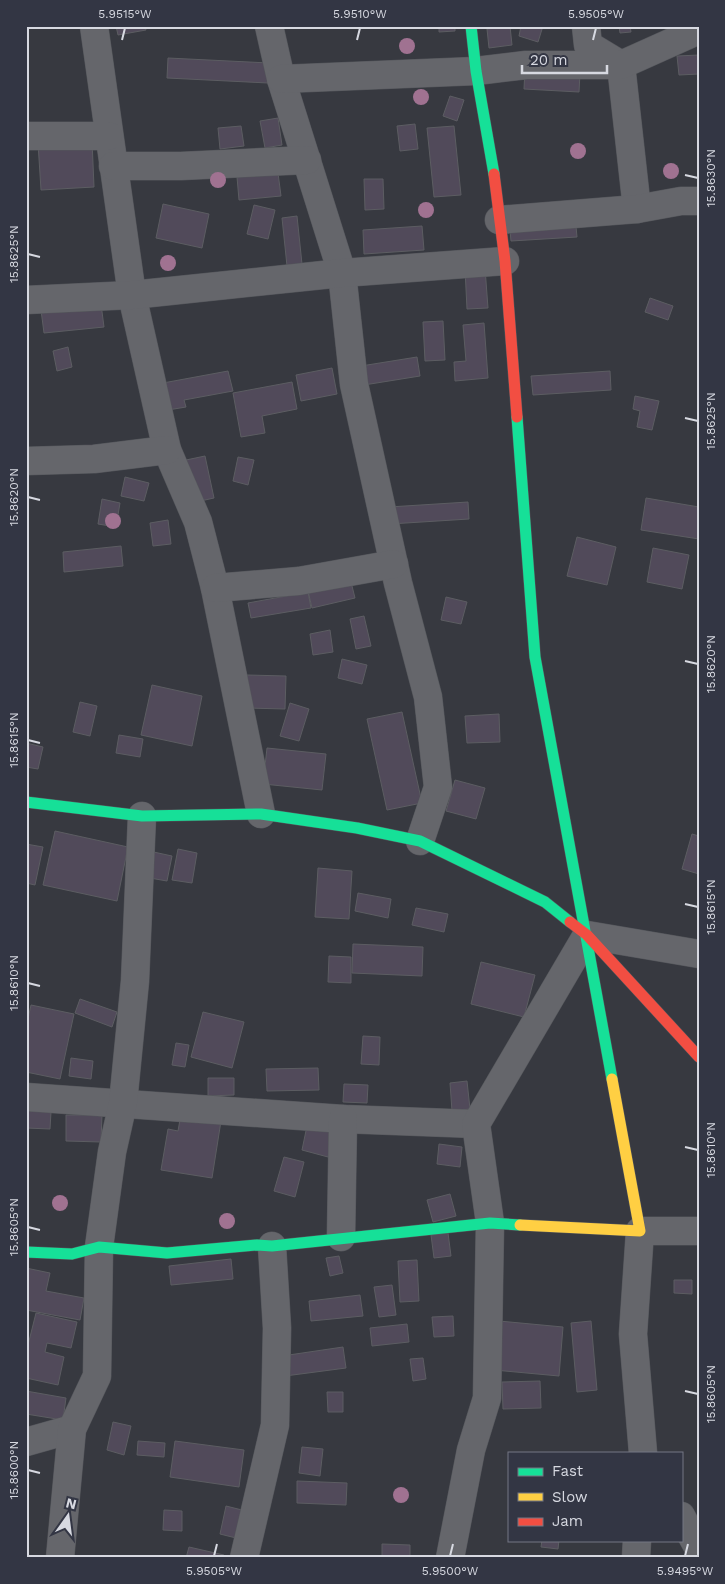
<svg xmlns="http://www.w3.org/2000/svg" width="725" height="1584" font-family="'Work Sans',sans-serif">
  <rect width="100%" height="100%" fill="#373940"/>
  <g fill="#514a5a" stroke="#5c5d62">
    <polygon points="116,26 145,26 146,30 118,35"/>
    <polygon points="439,26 455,26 455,31 439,32"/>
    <polygon points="510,26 512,45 489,48 487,29"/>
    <polygon points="521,26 543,26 538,42 519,36"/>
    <polygon points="619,26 630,26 631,32 620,33"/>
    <polygon points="699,55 699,74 679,75 677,56"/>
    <polygon points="168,58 269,63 268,83 167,78"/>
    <polygon points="525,69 580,73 579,92 524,89"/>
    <polygon points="450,96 464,100 457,121 443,116"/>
    <polygon points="278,118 282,145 265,148 260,121"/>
    <polygon points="415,124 418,149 400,151 397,126"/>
    <polygon points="241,126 244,146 220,149 218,128"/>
    <polygon points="454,126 461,195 434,197 427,128"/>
    <polygon points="92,140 94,187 41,190 38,143"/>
    <polygon points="278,173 281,196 239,200 237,177"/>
    <polygon points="364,179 383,179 384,209 365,210"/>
    <polygon points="163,204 209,214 202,248 156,238"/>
    <polygon points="254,205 275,210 268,239 247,234"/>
    <polygon points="297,216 302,264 287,266 282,218"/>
    <polygon points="575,216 577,237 511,241 509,220"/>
    <polygon points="422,226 424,250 364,254 363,230"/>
    <polygon points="485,268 488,308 467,309 465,269"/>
    <polygon points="650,298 673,306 668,320 645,312"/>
    <polygon points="101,304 104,327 44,333 41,310"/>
    <polygon points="443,321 445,360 425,361 423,322"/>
    <polygon points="484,323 488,378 455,381 454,362 466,361 463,325"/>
    <polygon points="68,347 72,367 57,371 53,351"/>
    <polygon points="417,357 420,376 364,385 361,366"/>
    <polygon points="332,368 337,394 301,401 296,375"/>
    <polygon points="228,371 233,391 184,400 186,407 168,410 163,383"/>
    <polygon points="610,371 611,390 533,395 531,376"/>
    <polygon points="292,382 297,409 262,416 265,433 241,437 233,393"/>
    <polygon points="635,396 659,401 652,430 637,427 640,411 633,409"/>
    <polygon points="205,456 214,498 196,502 186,460"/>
    <polygon points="238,457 254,460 248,485 233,481"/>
    <polygon points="125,477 149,483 144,501 121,496"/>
    <polygon points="646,498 699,507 699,539 641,530"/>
    <polygon points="102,499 120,503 116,527 98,524"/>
    <polygon points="468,502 469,519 390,524 389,507"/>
    <polygon points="168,520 171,544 153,546 150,523"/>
    <polygon points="577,537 616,547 607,585 567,576"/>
    <polygon points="121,546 123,566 64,572 63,552"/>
    <polygon points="653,548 689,555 682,589 647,582"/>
    <polygon points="351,582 355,598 312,608 308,591"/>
    <polygon points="308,592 311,608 251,618 248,603"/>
    <polygon points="446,597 467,602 461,624 441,620"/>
    <polygon points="364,616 371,646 356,649 350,619"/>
    <polygon points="330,630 333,652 313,655 310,634"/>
    <polygon points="342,659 367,665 362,684 338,678"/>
    <polygon points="247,675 286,676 285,709 247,708"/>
    <polygon points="152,685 202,696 192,746 141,735"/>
    <polygon points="80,702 97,706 90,736 73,732"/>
    <polygon points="290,703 309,709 299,741 280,736"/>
    <polygon points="402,712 422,803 387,810 367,719"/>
    <polygon points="499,714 500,742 467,743 465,716"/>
    <polygon points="119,735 143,739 140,757 116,753"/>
    <polygon points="26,743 43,747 38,769 26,767"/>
    <polygon points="267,748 326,754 322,790 263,784"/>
    <polygon points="455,780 485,788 476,819 446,811"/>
    <polygon points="55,831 128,847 117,901 43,885"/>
    <polygon points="692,834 699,836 699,874 682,869"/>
    <polygon points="26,844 43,847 35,885 26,883"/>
    <polygon points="178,849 197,853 192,883 172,880"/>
    <polygon points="149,851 172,856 167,881 144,877"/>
    <polygon points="318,868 352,871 349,919 315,917"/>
    <polygon points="358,893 391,899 388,918 355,911"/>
    <polygon points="416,908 448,914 444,932 412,925"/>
    <polygon points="353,944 423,947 422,976 352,973"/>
    <polygon points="329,956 351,957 351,983 328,982"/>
    <polygon points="481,962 535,975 524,1017 471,1004"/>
    <polygon points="80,999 117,1012 112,1027 75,1013"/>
    <polygon points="31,1005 74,1014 60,1079 26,1072 26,1028"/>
    <polygon points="203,1012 244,1022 232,1068 191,1057"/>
    <polygon points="363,1036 380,1037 379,1065 361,1064"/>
    <polygon points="176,1043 189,1045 185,1067 172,1065"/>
    <polygon points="71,1058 93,1061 91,1079 69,1076"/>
    <polygon points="318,1068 319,1090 267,1091 266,1069"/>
    <polygon points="208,1078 234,1078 234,1095 208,1096"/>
    <polygon points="467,1081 470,1109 452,1111 450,1083"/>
    <polygon points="344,1084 368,1085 367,1103 343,1102"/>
    <polygon points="26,1110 51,1112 50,1129 26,1128"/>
    <polygon points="181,1114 221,1121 212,1178 161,1170 168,1129 178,1131"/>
    <polygon points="66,1115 102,1115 101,1142 66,1141"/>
    <polygon points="308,1121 335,1127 328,1157 302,1150"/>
    <polygon points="439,1144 462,1147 460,1167 437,1164"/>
    <polygon points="284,1157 304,1162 295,1197 274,1191"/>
    <polygon points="450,1194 456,1216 433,1222 427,1200"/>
    <polygon points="448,1233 451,1256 434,1258 431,1235"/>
    <polygon points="339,1256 343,1273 330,1276 326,1258"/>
    <polygon points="231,1259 233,1279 171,1285 169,1266"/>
    <polygon points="417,1260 419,1301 400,1302 398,1261"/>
    <polygon points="26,1268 50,1273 46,1291 84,1298 80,1320 26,1310"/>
    <polygon points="674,1280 692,1280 692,1294 674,1293"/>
    <polygon points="392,1285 396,1315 379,1317 374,1287"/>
    <polygon points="360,1295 363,1316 311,1321 309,1301"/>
    <polygon points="36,1313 77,1322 71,1348 47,1343 45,1352 64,1357 58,1385 26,1378 26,1353"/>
    <polygon points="453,1316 454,1336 434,1337 432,1317"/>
    <polygon points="499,1321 563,1327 559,1376 494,1370"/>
    <polygon points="591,1321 597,1390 577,1392 571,1323"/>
    <polygon points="407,1324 409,1342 372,1346 370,1328"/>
    <polygon points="343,1347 346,1368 285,1376 282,1356"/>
    <polygon points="423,1358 426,1379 413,1381 410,1359"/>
    <polygon points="540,1381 541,1408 503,1409 502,1382"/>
    <polygon points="26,1391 66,1398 63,1420 26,1414"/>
    <polygon points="327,1392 343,1392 343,1412 328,1412"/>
    <polygon points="113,1422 131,1426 124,1455 107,1450"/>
    <polygon points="138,1441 165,1443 164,1457 137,1455"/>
    <polygon points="175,1441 244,1450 239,1487 170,1477"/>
    <polygon points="302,1447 323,1449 320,1476 299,1473"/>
    <polygon points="297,1481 347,1483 346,1505 297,1503"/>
    <polygon points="226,1506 242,1510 236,1538 220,1534"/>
    <polygon points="164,1510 182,1511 182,1531 163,1530"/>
    <polygon points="542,1540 559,1540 558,1549 541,1547"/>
    <polygon points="382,1544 410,1545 410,1558 382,1558"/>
    <polygon points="189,1547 224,1555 223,1558 186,1558"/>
  </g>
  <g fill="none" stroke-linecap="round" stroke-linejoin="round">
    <g stroke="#54565b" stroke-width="29">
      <g id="street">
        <polyline points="94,26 132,295 167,450 198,522 215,588 261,814"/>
        <polyline points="269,26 281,79 342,273 354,384 398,583 428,697 438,787 420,841"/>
        <polyline points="586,26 588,45 621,65 637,209"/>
        <polyline points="281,79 476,71 526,65 621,65 699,30"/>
        <polyline points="26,136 108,136"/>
        <polyline points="113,166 181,166 307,160"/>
        <polyline points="499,220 637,209 681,201 699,201"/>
        <polyline points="26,300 132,295 342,273 505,261"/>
        <polyline points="26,461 94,459 167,450"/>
        <polyline points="215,588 299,581 394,564"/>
        <polyline points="26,1097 343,1119 476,1124"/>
        <polyline points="341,1237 343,1119"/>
        <polyline points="26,1442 72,1429"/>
        <polyline points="643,1453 633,1334 640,1231 699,1231"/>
        <polyline points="681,1516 699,1549"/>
        <polyline points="60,1558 72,1429 97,1376 99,1247 112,1152 123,1103 135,981 142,816"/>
        <polyline points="244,1558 275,1425 277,1328 272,1246"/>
        <polyline points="450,1558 471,1450 487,1398 490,1223 476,1124 587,935 699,954"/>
        <polyline points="636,1558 637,1540"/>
      </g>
    </g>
    <g stroke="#54565b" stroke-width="12">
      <g id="fast">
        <polyline points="471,26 476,71 494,174"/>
        <polyline points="517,417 535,657 612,1079"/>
        <polyline points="26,802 142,816 261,814 357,828 420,841 545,902 570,922"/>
        <polyline points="26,1252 72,1254 99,1247 167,1253 257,1245 272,1246 490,1223 520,1225"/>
      </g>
    </g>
    <g stroke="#54565b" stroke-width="12">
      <polyline id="slow" points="520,1225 640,1231 612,1079"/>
    </g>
    <g stroke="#54565b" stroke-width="12">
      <g id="jam">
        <polyline points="494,174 505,261 517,417"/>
        <polyline points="570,922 587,935 699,1057"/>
      </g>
    </g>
    <use href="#street" stroke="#65666b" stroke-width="28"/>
    <use href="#fast" stroke="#16e098" stroke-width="11"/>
    <use href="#slow" stroke="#ffcf43" stroke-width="11"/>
    <use href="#jam" stroke="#f24e42" stroke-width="11"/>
  </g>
  <g fill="#a07291">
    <circle cx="407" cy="46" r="8"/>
    <circle cx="421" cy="97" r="8"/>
    <circle cx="578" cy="151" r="8"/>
    <circle cx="671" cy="171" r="8"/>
    <circle cx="218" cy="180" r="8"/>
    <circle cx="426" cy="210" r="8"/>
    <circle cx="168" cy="263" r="8"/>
    <circle cx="113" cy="521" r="8"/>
    <circle cx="60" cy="1203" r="8"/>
    <circle cx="227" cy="1221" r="8"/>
    <circle cx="401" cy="1495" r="8"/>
  </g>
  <path fill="none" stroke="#d7d9e1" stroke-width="2" d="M122,40l3,-12M357,40l3,-12M593,40l3,-12M685,175l13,3M28,254l12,3M685,418l13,3M28,497l12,3M685,661l13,3M28,740l12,3M685,904l13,3M28,983l12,3M685,1147l13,3M28,1227l12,3M685,1391l13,3M28,1470l12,3M214,1556l3,-12M450,1556l3,-12M685,1556l3,-12"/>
  <rect width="725" height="1584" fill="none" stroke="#333644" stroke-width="55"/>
  <rect x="508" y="1452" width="175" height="90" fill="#333644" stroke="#757783"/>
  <rect x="518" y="1468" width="25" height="8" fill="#16e098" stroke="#757783"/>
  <text x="552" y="1476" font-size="15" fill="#d7d9e1">Fast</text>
  <rect x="518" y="1493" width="25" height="8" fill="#ffcf43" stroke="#757783"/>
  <text x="552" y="1502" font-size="15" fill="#d7d9e1">Slow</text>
  <rect x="518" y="1518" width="25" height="8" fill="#f24e42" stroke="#757783"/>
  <text x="552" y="1526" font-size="15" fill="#d7d9e1">Jam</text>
  <g transform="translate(68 1516) rotate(14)" stroke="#333644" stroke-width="4" paint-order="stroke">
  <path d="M0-4L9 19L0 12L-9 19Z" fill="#d7d9e1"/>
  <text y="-8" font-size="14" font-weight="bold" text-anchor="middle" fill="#d7d9e1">N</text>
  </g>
  <path d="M522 65v8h85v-8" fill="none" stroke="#d7d9e1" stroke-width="2.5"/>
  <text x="530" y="65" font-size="15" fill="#d7d9e1" stroke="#333644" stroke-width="4" paint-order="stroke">20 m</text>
  <rect x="28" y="28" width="670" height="1528" fill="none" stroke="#d7d9e1" stroke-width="2"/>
  <g font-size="12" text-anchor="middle" fill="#d7d9e1">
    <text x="125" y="18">5.9515°W</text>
    <text x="360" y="18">5.9510°W</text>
    <text x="596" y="18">5.9505°W</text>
    <text transform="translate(711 178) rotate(-90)" y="4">15.8630°N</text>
    <text transform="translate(14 254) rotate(-90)" y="4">15.8625°N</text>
    <text transform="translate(711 421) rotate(-90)" y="4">15.8625°N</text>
    <text transform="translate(14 497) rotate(-90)" y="4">15.8620°N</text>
    <text transform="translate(711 664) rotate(-90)" y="4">15.8620°N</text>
    <text transform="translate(14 740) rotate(-90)" y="4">15.8615°N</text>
    <text transform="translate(711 907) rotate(-90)" y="4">15.8615°N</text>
    <text transform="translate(14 983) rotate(-90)" y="4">15.8610°N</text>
    <text transform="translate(711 1150) rotate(-90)" y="4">15.8610°N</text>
    <text transform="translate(14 1227) rotate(-90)" y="4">15.8605°N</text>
    <text transform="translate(711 1394) rotate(-90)" y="4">15.8605°N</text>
    <text transform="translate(14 1470) rotate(-90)" y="4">15.8600°N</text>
    <text x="214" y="1575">5.9505°W</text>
    <text x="450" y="1575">5.9500°W</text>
    <text x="685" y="1575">5.9495°W</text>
  </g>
</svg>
